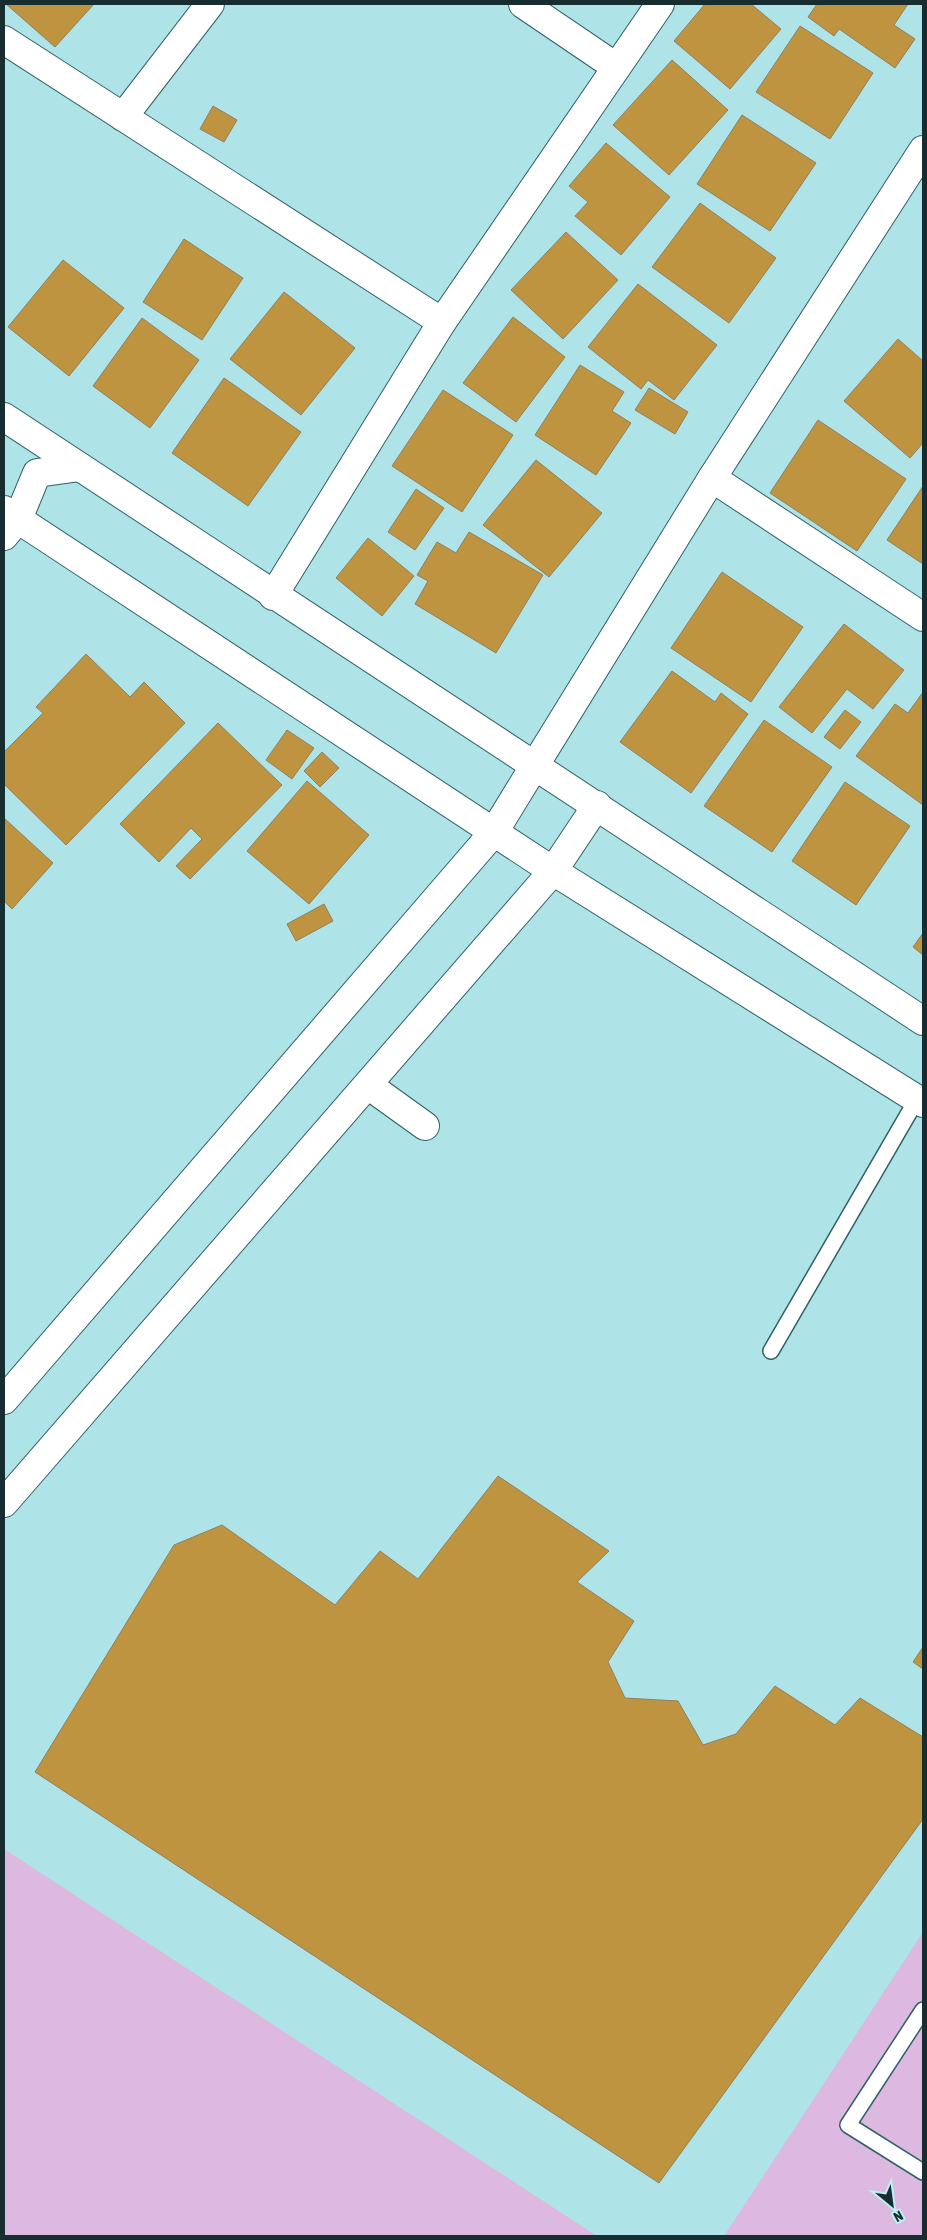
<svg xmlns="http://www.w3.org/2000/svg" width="927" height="2240" font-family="'Asap Condensed',sans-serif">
  <rect width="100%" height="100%" fill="#aee3e7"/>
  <g fill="#ddb9e2">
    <polygon points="4,1849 597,2236 4,2236"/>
    <polygon points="923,1932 923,2236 724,2236"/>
  </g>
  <g fill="#be9441" stroke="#927f5c">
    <polygon points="6,4 94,4 55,47"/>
    <polygon points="705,4 751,4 781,29 730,89 674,41"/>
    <polygon points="817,4 908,4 894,25 915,39 895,68 839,29 834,36 808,17"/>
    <polygon points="800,26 873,73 830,139 756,92"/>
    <polygon points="672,60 728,110 669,175 613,125"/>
    <polygon points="213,106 237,120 224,142 200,129"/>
    <polygon points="742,115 816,163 770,231 697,184"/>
    <polygon points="606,143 670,197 621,255 575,216 588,202 569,186"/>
    <polygon points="700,203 776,258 729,323 652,267"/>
    <polygon points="566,232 618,280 563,339 511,290"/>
    <polygon points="184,239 243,278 202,340 143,302"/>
    <polygon points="63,260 124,308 69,376 8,327"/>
    <polygon points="638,284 717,345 674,400 648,380 641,389 588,347"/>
    <polygon points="284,292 355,348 301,415 230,359"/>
    <polygon points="513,317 565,357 516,422 463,383"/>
    <polygon points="142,318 199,360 150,428 93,386"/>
    <polygon points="898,339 923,361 923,443 910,458 844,401"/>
    <polygon points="580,365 624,392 612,411 631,423 596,475 535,435"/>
    <polygon points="224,378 301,432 248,506 172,453"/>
    <polygon points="649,388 688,412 675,434 635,410"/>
    <polygon points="443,390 513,435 462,512 392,466"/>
    <polygon points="818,420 906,479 857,551 770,493"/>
    <polygon points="536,460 602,513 549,577 483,525"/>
    <polygon points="923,486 923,564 887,540"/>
    <polygon points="416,489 444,508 415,550 388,532"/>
    <polygon points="469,532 543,575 496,653 415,604 428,581 417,575 437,542 456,553"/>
    <polygon points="368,538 414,576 382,616 336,578"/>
    <polygon points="722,572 803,627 751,702 671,648"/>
    <polygon points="844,624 904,670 873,709 847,689 812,733 779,707"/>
    <polygon points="86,654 130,697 144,682 185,723 66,845 4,784 4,752 43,713 36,707"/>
    <polygon points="672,671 715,702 721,693 748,714 691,793 620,742"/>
    <polygon points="923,692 923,805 856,756 895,704 908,713"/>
    <polygon points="845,710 861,722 840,749 824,737"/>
    <polygon points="764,720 832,767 772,852 704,806"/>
    <polygon points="218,723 282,785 190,879 176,866 202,839 191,828 159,862 120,824"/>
    <polygon points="287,730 314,748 292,779 266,760"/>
    <polygon points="322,752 339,768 320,787 304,771"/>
    <polygon points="307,781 369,835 309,904 247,851"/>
    <polygon points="845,782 910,826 856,905 792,861"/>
    <polygon points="4,818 53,863 12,909 4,901"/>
    <polygon points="324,904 333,921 296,941 287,924"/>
    <polygon points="923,933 923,955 913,947"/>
    <polygon points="498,1476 609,1551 577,1582 634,1621 608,1662 625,1698 678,1701 703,1745 736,1734 775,1686 835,1725 860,1698 923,1737 923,1819 659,2183 35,1772 174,1545 222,1525 335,1605 380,1551 418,1579"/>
    <polygon points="923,1647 923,1669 913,1662"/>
  </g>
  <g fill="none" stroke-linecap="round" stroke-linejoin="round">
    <g stroke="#2f6165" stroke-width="18">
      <g id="service">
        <polyline points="771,1351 917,1099"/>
        <polyline points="923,2010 848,2125 923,2172"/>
      </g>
    </g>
    <g stroke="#2f6165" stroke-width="30">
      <g id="minor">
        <polyline points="523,4 616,67"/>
        <polyline points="4,40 442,322"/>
        <polyline points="123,117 210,4"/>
        <polyline points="712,478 923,617"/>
        <polyline points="4,536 18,519 37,473 80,467"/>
        <polyline points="273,596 442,322 660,4"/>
        <polyline points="535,765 712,478 923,150"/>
        <polyline points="368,1085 425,1126"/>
      </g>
    </g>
    <g stroke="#2f6165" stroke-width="30">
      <g id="tertiary">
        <path d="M4,417c305,203 613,402 919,604"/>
        <polyline points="4,510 553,871 923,1103"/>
        <polyline points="4,1400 494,832 535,765"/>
        <polyline points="4,1503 553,871 597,805"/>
      </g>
    </g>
    <use href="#service" stroke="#fff" stroke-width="15"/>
    <use href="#minor" stroke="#fff" stroke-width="28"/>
    <use href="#tertiary" stroke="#fff" stroke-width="28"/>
  </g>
  <rect width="927" height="2240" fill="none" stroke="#182d2f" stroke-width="10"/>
  <g transform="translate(892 2205) rotate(151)" stroke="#bbf0f4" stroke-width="4" paint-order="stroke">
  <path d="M0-4L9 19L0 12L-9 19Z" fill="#182d2f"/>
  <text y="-8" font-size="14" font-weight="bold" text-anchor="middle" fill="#182d2f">N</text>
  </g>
</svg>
